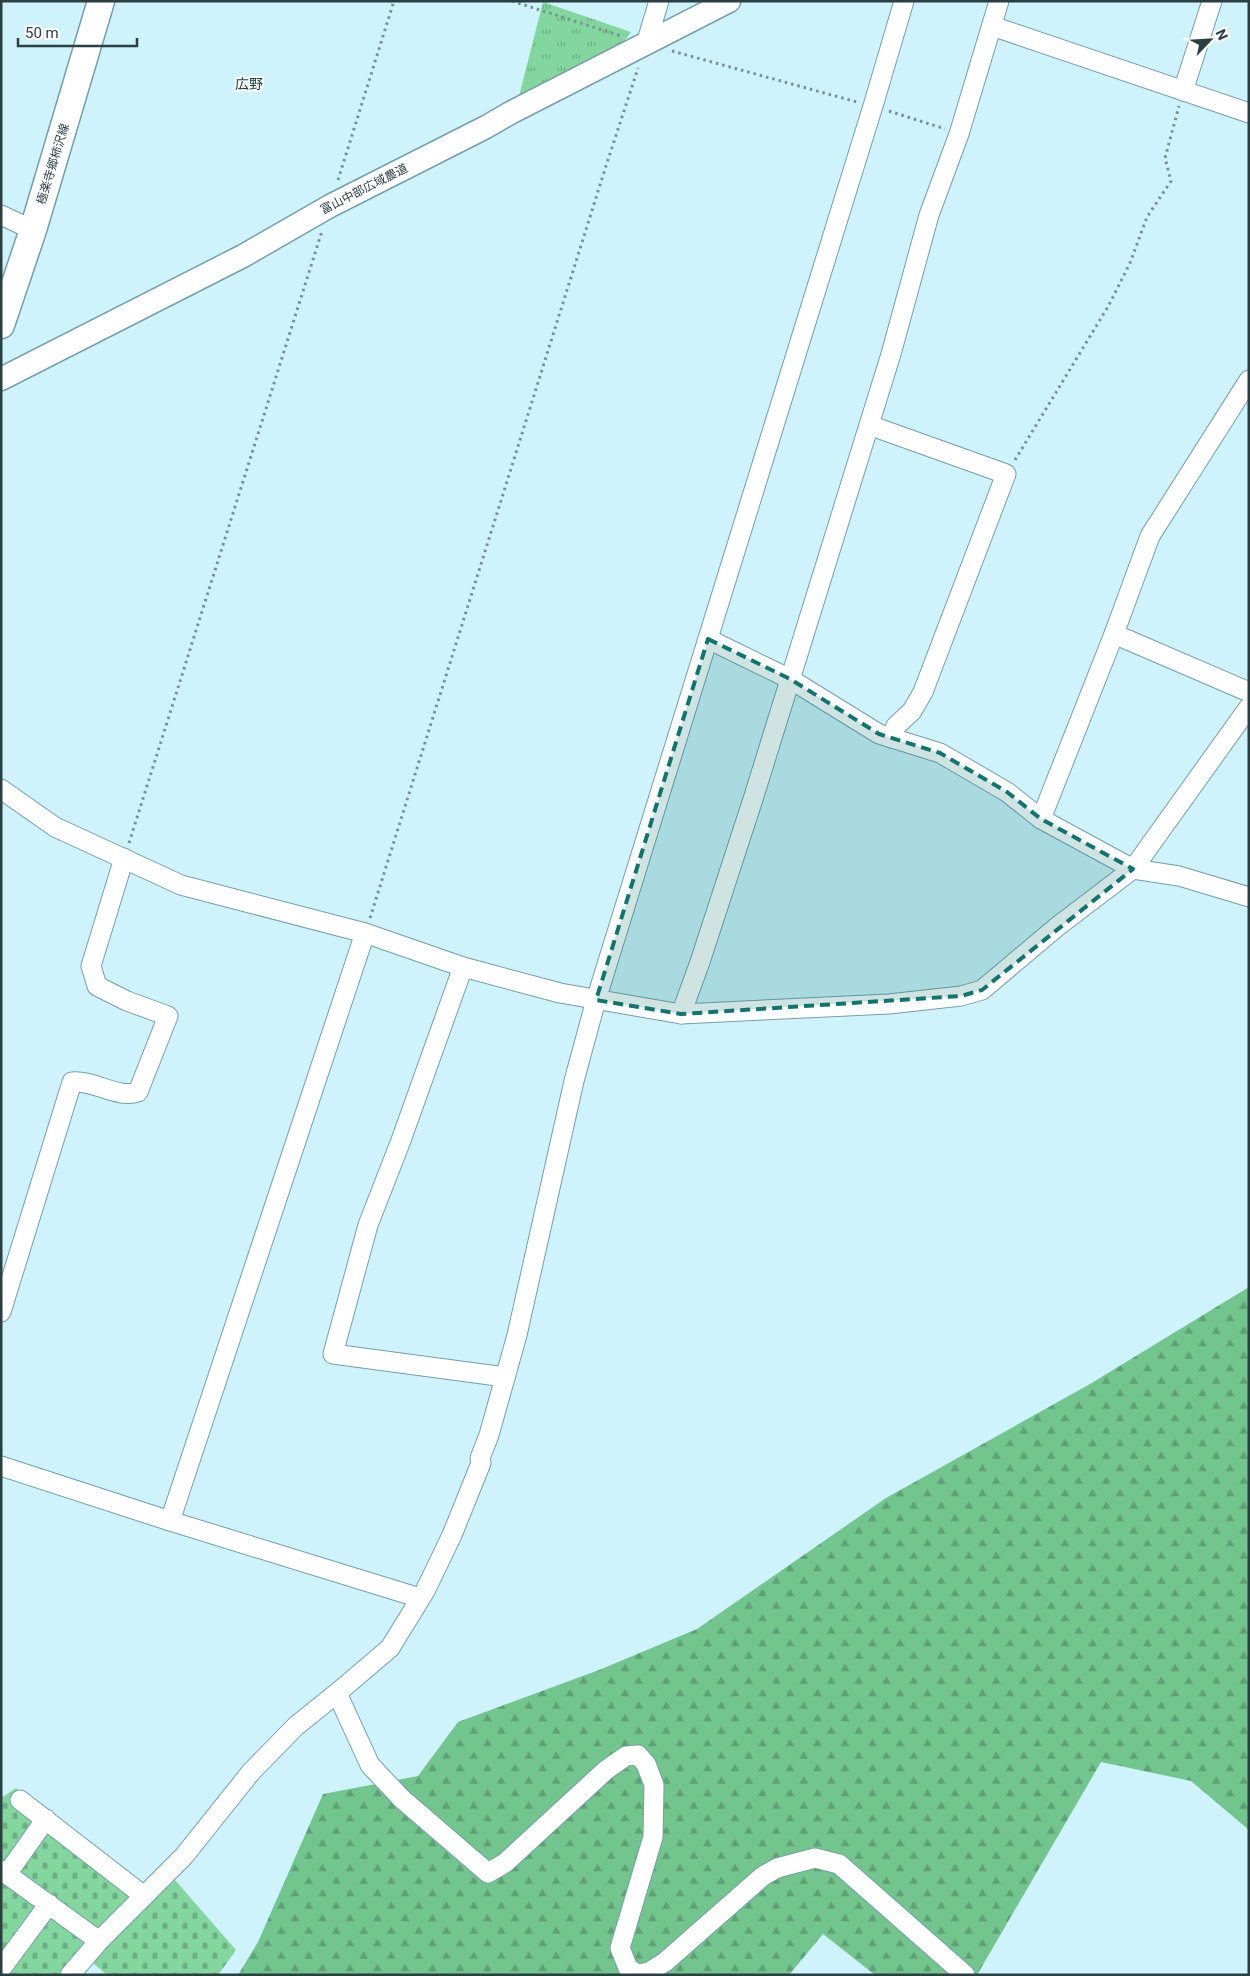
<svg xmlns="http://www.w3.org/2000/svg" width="1250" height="1976" font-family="Roboto,'Noto Sans JP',sans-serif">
  <defs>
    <pattern id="grass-tufts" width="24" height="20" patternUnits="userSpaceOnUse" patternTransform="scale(1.25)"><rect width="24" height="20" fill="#83d69d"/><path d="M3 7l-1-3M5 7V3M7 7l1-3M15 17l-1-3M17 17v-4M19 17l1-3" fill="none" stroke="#6baf82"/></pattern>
    <pattern id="forest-firs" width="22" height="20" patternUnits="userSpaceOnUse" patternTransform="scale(1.25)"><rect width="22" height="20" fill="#72c58d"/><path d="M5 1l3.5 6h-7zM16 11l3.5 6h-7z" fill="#5ea175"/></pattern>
    <pattern id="cemetery-stones" width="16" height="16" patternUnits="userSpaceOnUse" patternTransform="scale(1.25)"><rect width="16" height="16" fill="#83d69d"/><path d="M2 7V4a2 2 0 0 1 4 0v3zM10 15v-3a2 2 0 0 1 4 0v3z" fill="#6baf82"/></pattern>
  </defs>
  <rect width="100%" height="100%" fill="#cff3fd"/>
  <polygon fill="url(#grass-tufts)" points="543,2 631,32 620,47 518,100"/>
  <polygon fill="url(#forest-firs)" points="1249,1287 1249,1830 1191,1781 1101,1762 977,1975 875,1975 823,1934 789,1975 238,1975 258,1942 323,1794 418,1776 458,1722 599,1670 697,1629 886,1498 1090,1384"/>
  <polygon fill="url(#cemetery-stones)" points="16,1788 155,1899 175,1880 236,1950 218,1975 107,1975 80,1952 63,1975 1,1975 1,1798"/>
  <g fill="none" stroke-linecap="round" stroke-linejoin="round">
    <g stroke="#749fab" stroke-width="21">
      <g id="minor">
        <polyline points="992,26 1249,113"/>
        <polyline points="646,44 659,1"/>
        <polyline points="1183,91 1212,1"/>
        <polyline points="1,215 33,230"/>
        <polyline points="869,425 1006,474 923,692 912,711 896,726 891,738"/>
        <polyline points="1114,634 1150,536 1249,380"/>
        <polyline points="708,639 790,679 879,734 940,753 1007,792 1041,819 1133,869 1179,876 1249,897"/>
        <polyline points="1,789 55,827 181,885 365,933 463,967 560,993 681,1014 889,1004 961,996 982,990 1058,926 1133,869 1249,707"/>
        <polyline points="1041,819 1114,634 1249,692"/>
        <polyline points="463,967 400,1143 368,1225 333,1354 505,1377"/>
        <polyline points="681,1014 700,962 754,796 891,354 929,215 959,134 999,1"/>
        <path d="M1,1312l71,-230c23,-2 45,17 66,10l30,-76 -41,-15 -30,-15 -6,-20 33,-108"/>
        <polyline points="1,1466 170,1521 365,933"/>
        <polyline points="170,1521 420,1598"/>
        <polyline points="337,1693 370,1765 402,1799 488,1873 505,1863 606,1770 626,1756 638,1755 646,1764 654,1785 653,1837 620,1948 628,1968 637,1974 649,1972 665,1962 763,1876 777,1868 815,1858 839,1864 965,1975"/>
        <polyline points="20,1800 144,1896"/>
        <polyline points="1,1870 99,1941"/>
        <polyline points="7,1874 46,1819"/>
        <polyline points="1,1969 49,1904"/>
        <polyline points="70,1975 99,1941 184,1856 251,1772 296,1726 337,1693 390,1648 425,1591 452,1535 481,1463 480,1458 489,1435 517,1335 574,1081 596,1000 873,106 904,1"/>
      </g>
    </g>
    <g stroke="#749fab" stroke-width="25">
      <polyline id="tertiary" points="1,379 243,256 330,206 486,127 512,112 729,1"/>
    </g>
    <g stroke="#749fab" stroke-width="29">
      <polyline id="secondary" points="1,325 33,230 101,1"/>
    </g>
    <g stroke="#769097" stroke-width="3" stroke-dasharray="2.5 4" stroke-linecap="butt">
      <polyline points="512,1 621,36"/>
      <polyline points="672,51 857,102"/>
      <polyline points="889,111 945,129"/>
      <polyline points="338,180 394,1"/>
      <polyline points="1015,460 1109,305 1130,263 1147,217 1171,181 1165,158 1179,106"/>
      <polyline points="129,843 322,231"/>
      <polyline points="370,918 605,169 638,68"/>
    </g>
    <use href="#minor" stroke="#fff" stroke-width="19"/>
    <use href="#tertiary" stroke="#fff" stroke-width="22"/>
    <use href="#secondary" stroke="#fff" stroke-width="26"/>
  </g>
  <path fill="#0f766e" fill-opacity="0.2" stroke="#0f766e" stroke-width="4" stroke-dasharray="10 6" stroke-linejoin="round" d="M708,639l82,40 89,55 61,19 67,39 34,27 92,50 -151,121 -21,6 -280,18 -85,-14z"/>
  <g text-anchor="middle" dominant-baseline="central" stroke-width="4" stroke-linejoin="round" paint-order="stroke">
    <g font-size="12" fill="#2b3e42" stroke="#fff">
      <text transform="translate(53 164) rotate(-73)">極楽寺郷柿沢線</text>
      <text transform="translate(364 189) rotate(-27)">富山中部広域農道</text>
    </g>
    <g font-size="14" fill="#15404a" stroke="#fff">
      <text x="249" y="84">広野</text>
    </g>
  </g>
  <rect width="1250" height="1976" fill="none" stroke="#2b3e42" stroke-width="5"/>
  <g transform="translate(1210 40) rotate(65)" stroke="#ffffff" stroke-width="4" paint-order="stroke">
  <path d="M0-4L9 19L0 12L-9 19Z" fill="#2b3e42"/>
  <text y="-8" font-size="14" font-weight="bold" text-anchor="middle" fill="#2b3e42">N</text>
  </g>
  <path d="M18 38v8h119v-8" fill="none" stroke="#2b3e42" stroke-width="2.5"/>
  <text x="25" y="38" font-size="15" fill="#2b3e42" stroke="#ffffff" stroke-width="4" paint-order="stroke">50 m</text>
</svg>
